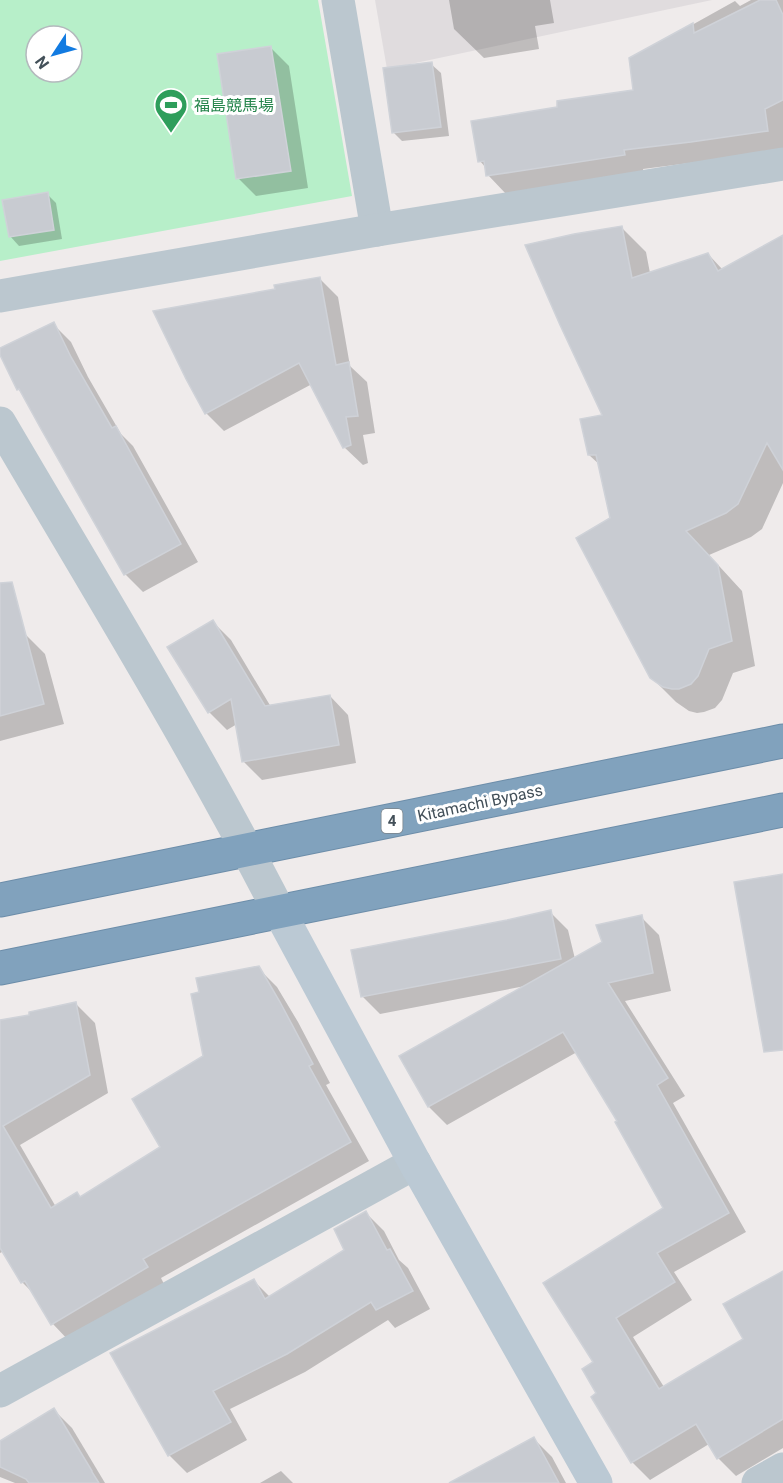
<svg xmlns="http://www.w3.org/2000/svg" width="783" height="1483" font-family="Roboto,'Noto Sans JP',sans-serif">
  <rect width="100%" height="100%" fill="#efebeb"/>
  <polygon fill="#e0dcde" points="375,0 712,0 387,69"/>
  <path fill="#b7efc9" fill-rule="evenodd" d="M0,0h318l34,196 -352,65zM36,36h36v36h-36z"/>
  <g fill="#0003">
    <polygon points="449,0 550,0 554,23 535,26 539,49 484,58 454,29"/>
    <polygon points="751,0 783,0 783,151 643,169 644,175 507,195 488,175 486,168 480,161 559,108 635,92 631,59 735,1 740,6"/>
    <polygon points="271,48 289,66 308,188 256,196 238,178"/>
    <polygon points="431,64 441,73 449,136 402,141 393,132"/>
    <polygon points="47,194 56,203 62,239 19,246 10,236"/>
    <polygon points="622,228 646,252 650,273 708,254 723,270 783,250 783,483 762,529 751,537 709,555 742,591 755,666 733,673 722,700 715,708 704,712 697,713 689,711 676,702 651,677 600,465 589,455 604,416"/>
    <polygon points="320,279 338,297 350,366 367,382 375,433 363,435 368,463 363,465 344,447 312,384 224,431 206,413 277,291"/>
    <polygon points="53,324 71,342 88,377 121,434 133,446 198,562 143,592 125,574 23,394 18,389 0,351 0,349"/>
    <polygon points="0,599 25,634 45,654 64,724 0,741"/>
    <polygon points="213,622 231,640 271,707 330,696 348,715 356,763 262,780 244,762 237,724 227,730 209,712"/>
    <polygon points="550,912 568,930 575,959 604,943 641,917 659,935 671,991 625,1001 685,1096 673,1103 746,1232 674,1272 692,1300 633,1337 664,1387 745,1339 783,1288 783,1448 736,1476 718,1458 709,1444 650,1480 632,1462 598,1394 595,1363 665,1208 619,1122 577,1052 447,1125 429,1107 401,1057 525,986 380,1014 362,996"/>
    <polygon points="258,968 277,987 298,1022 330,1083 326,1085 369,1161 161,1278 165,1286 71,1343 53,1324 37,1297 22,1282 4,1251 0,1253 0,1022 76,1004 95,1023 108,1093 20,1145 56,1207 77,1194 81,1198 162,1147 205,1056"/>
    <polygon points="366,1213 384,1231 399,1260 408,1268 430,1309 395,1328 388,1320 305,1372 230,1409 247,1440 187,1473 169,1455 254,1281 271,1298 346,1251"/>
    <polygon points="54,1410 72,1428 105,1483 15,1483 0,1477 0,1442"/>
    <polygon points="534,1439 552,1457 566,1483 480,1483"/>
    <polygon points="281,1471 293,1483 260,1483"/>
  </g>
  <g fill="#c8cbd1" stroke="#cfd2d8" stroke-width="1.5">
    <polygon points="760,0 776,0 783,15 783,100 765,109 768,131 691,142 624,150 625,155 486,176 484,161 478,162 471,121 557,107 557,101 633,90 629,58 693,23 694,33"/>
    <polygon points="271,46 291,171 236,179 217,54"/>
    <polygon points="432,62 441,127 392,133 383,68"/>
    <polygon points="48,192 54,230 9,237 2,200"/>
    <polygon points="622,226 632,278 708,253 718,271 783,235 783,470 767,443 738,504 726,513 686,531 718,565 732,641 709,649 698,676 691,684 679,689 672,689 663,687 650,678 576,538 610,518 596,455 588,455 580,419 602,415 560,325 525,245 574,234"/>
    <polygon points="320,277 336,365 349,362 358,416 346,417 351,445 343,448 299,363 205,414 186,379 153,311 275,289 274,285"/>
    <polygon points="54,322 71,357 112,428 116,426 181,544 124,575 41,429 19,389 17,390 0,355 0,348"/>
    <polygon points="12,582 44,704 0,716 0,583"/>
    <polygon points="213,620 265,706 330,695 339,745 242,762 231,699 208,713 167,647"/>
    <polygon points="783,874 783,1050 764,1052 734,882"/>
    <polygon points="551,910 561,959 361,997 351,950 507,920"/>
    <polygon points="642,915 653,973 608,983 668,1078 657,1085 729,1213 657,1253 675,1282 616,1318 659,1389 743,1339 723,1304 783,1271 783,1419 717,1459 696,1424 631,1463 591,1397 596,1393 582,1369 593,1362 543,1283 663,1208 615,1122 617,1121 563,1032 428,1107 399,1056 602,942 596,925"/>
    <polygon points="259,966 280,1002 313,1064 309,1066 351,1142 143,1259 148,1267 51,1325 25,1281 21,1283 0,1248 0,1020 29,1015 29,1012 76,1002 90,1075 3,1126 51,1208 77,1192 80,1197 160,1147 132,1099 203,1056 191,994 199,992 196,978"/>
    <polygon points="366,1211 387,1250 390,1249 413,1291 376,1310 371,1302 287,1354 213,1391 231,1422 168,1456 110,1353 254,1279 265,1299 344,1250 334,1229"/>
    <polygon points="54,1408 92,1471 92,1472 99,1483 29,1483 26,1479 0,1467 0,1441"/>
    <polygon points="534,1437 559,1483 449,1483"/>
  </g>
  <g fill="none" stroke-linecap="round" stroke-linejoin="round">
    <g stroke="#6c8da9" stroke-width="35">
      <g id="highway">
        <polyline points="0,900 783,741"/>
        <polyline points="0,968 783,810"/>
      </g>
    </g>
    <g stroke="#bbc7cf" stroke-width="33">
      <polyline points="338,0 377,230"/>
      <polyline points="0,296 377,230 783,164"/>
      <path d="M0,423c95,162 193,321 279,488"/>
      <polyline points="0,1391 415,1163"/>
      <polyline points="758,1483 783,1469"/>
    </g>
    <polyline stroke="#bbc9d4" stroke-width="33" points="279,911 415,1163 596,1483"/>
    <use href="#highway" stroke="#81a2bd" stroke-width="33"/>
  </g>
  <defs>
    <g id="stadium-pin" transform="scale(1.725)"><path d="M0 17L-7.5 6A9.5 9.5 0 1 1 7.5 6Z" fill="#2e9e5b" stroke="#fff"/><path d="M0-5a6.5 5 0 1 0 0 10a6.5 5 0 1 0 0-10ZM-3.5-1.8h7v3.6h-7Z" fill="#fff"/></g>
  </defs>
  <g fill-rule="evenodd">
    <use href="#stadium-pin" x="171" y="105"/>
  </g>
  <g text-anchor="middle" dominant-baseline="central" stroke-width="6" stroke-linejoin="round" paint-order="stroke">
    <rect fill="#fff" stroke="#7b848b" stroke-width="1.5" x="381.5" y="809" width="21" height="24" rx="4.5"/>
    <g font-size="15" font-weight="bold" fill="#435059">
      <text x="392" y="821">4</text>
    </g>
    <g font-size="16" fill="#27864d" stroke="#fff" text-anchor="start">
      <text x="194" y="105">福島競馬場</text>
    </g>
    <g font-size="16" fill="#435059" stroke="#fff">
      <text transform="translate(480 803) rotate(-12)">Kitamachi Bypass</text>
    </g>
  </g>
  <g transform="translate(54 54) rotate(234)"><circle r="28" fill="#ffffff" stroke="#b4b9bd" stroke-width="1.5"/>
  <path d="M0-4.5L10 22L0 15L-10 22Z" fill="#127be1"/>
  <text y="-9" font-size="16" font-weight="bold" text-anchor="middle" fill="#435059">N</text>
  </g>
</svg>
